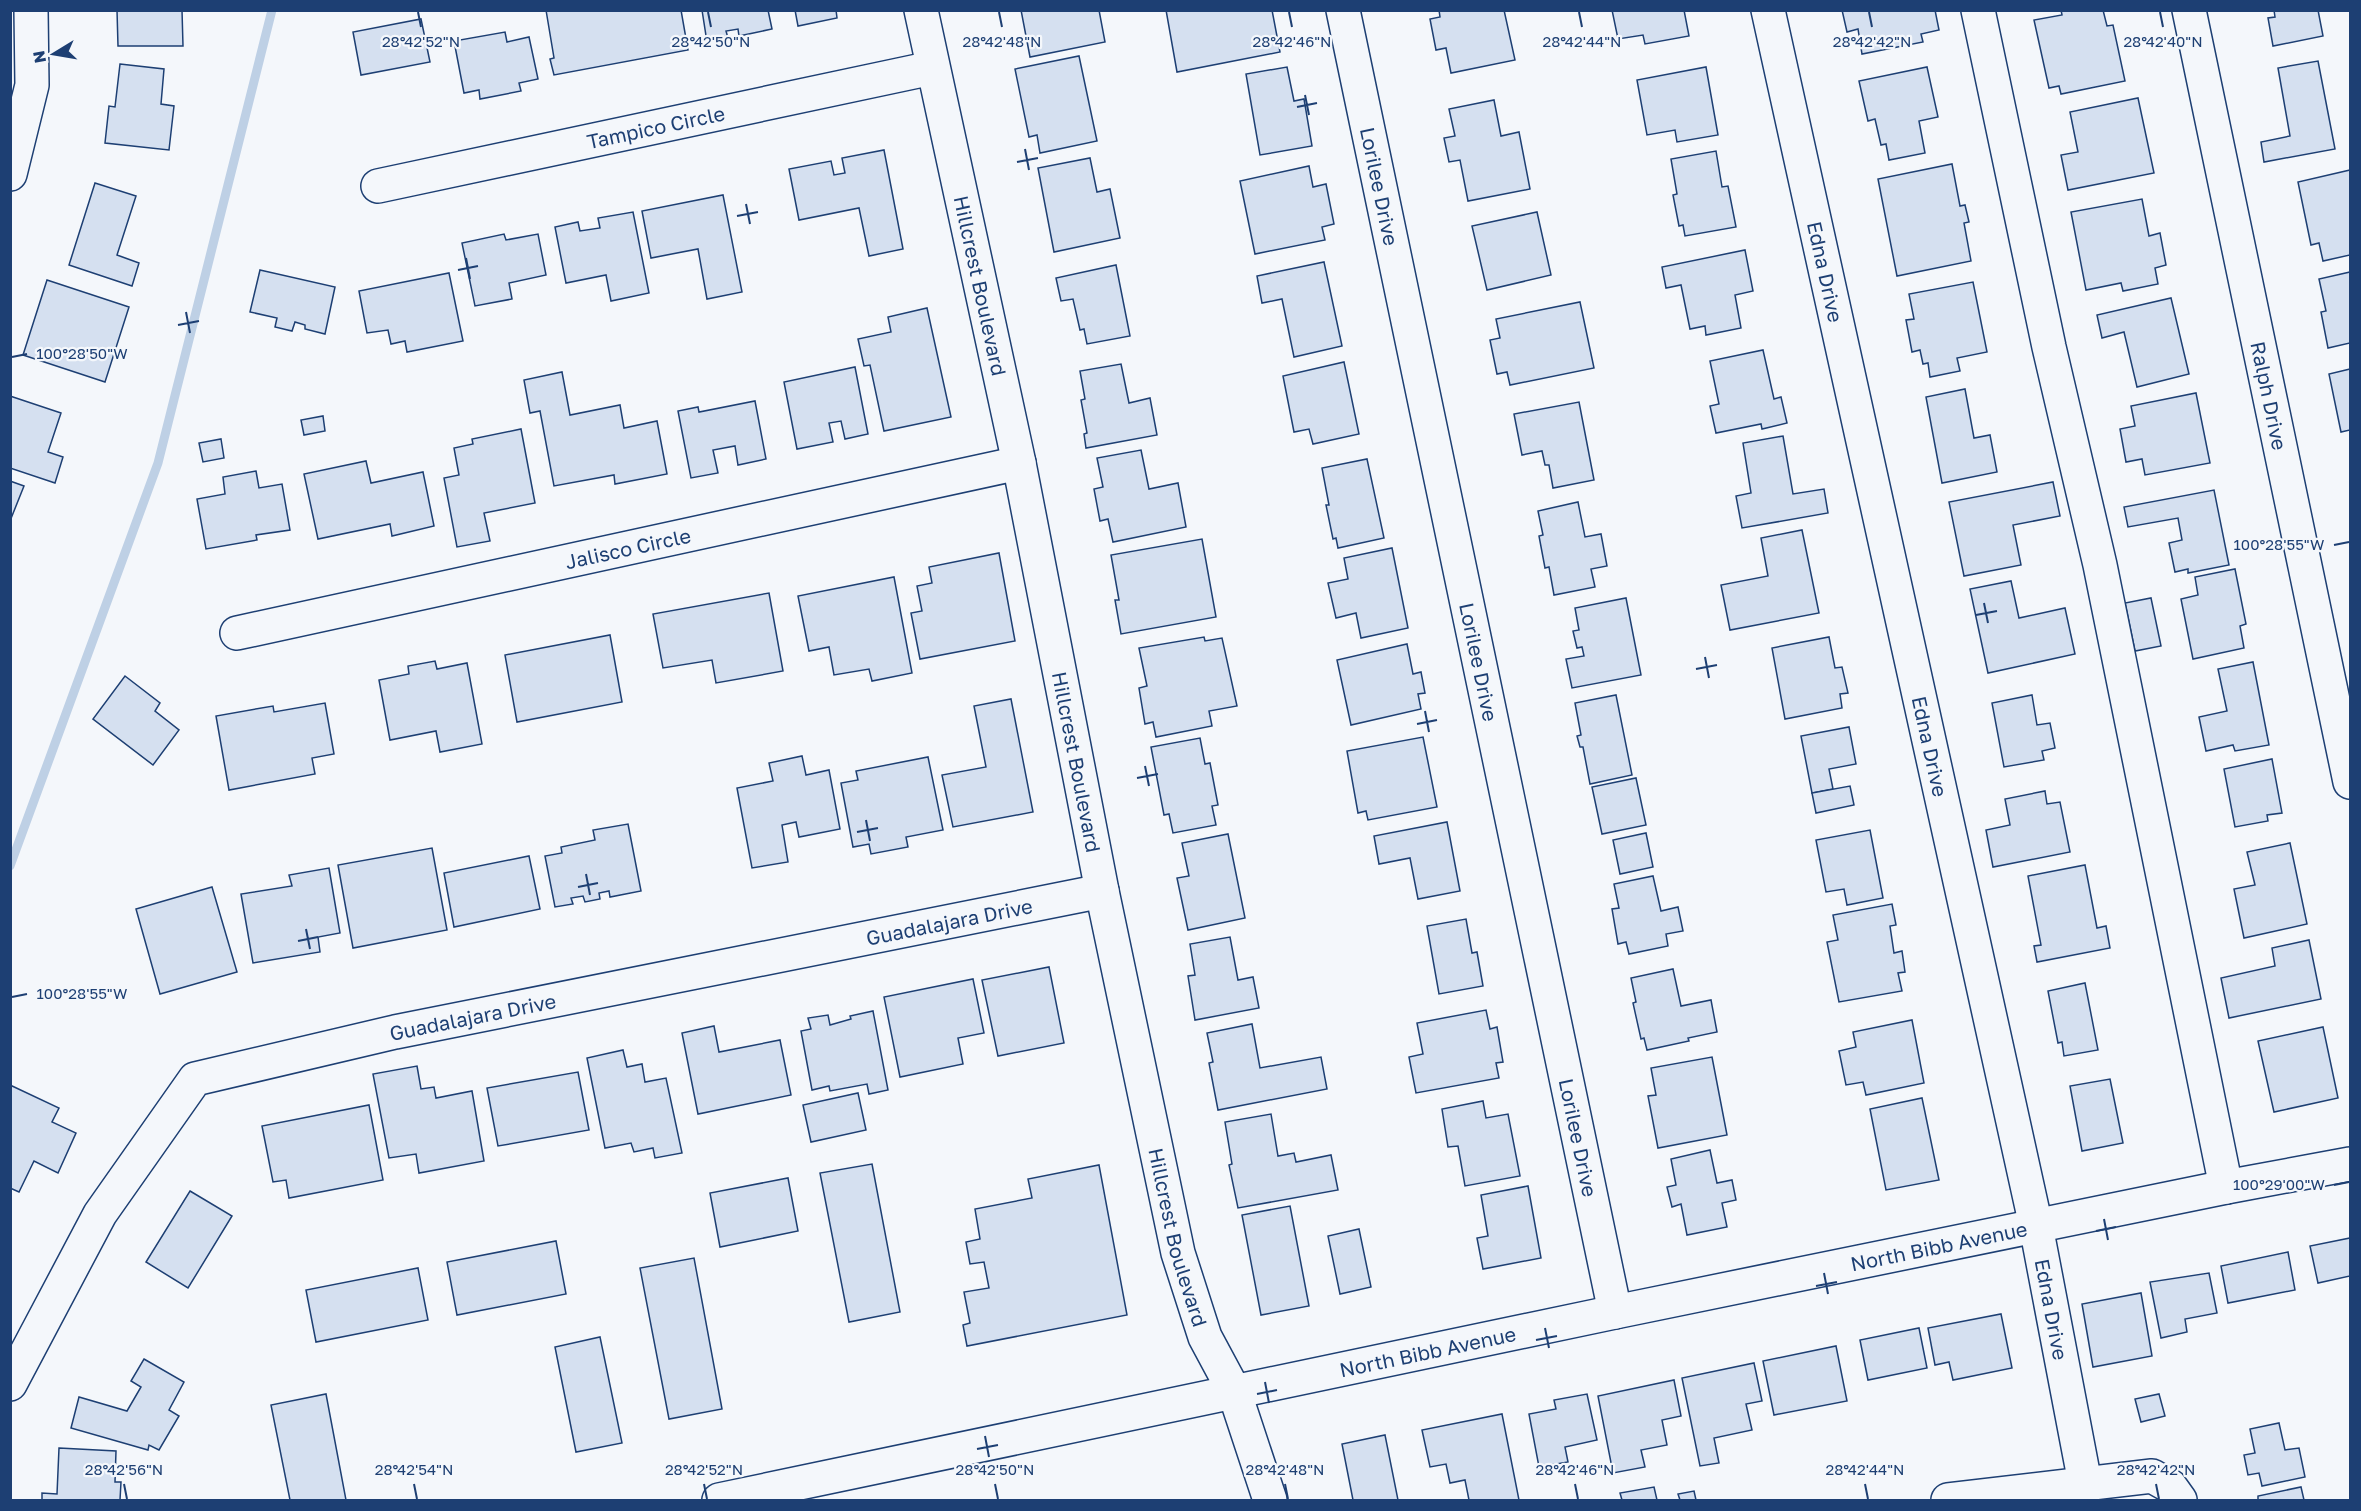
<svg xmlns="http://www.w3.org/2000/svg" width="2361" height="1511" font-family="'Golos Text',sans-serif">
  <rect width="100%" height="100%" fill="#f4f7fb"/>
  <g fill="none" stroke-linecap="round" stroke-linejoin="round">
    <polyline stroke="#bed0e5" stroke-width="9" points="10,866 158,463 272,10"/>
  </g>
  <g fill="#d5e0f0" stroke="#1d3f73" stroke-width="1.5">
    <polygon points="117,10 182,10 183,46 118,46"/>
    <polygon points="546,10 681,10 688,50 554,75 550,59 554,58"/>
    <polygon points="702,10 768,10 772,29 739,36 738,29 726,31 728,38 707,42"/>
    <polygon points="795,10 836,10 837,18 798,26"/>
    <polygon points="1021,10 1099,10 1105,42 1030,57"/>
    <polygon points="1166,10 1272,10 1280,52 1177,72"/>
    <polygon points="1439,10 1504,10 1515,60 1451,73 1446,48 1436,50 1430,19 1440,17"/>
    <polygon points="1612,10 1684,10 1689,36 1645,44 1643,35 1618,39"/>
    <polygon points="1842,10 1935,10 1939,30 1921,34 1923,42 1862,54 1858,29 1847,32"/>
    <polygon points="2061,10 2103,10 2107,26 2113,25 2125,81 2061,94 2059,86 2049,88 2034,20 2062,15"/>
    <polygon points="2274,10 2318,10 2323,36 2273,46 2268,18 2275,17"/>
    <polygon points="421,19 430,62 361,75 353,32"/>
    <polygon points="505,32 507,42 529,37 538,79 519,83 521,91 480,99 479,90 464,93 454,41"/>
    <polygon points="1079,56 1097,141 1040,153 1037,135 1029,137 1015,69"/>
    <polygon points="2318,61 2335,149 2264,162 2261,142 2290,136 2278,68"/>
    <polygon points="120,64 164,69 161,104 174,106 169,150 105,143 109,106 115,107"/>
    <polygon points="1287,67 1294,101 1304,99 1312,146 1260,155 1246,74"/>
    <polygon points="1706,67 1718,135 1677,142 1675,130 1647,135 1637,80"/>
    <polygon points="1927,67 1938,117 1919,121 1925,153 1889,160 1886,144 1881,145 1875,119 1868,121 1859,81"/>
    <polygon points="2138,98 2154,173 2068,190 2061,155 2078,152 2070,112"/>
    <polygon points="1494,100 1501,136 1519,132 1530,189 1468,201 1460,160 1449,162 1444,138 1455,136 1449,109"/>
    <polygon points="884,150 903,249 869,256 859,208 799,220 789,169 831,161 834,175 845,173 842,158"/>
    <polygon points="1716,151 1722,187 1728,186 1736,227 1685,236 1683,225 1679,226 1673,195 1677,194 1671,159"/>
    <polygon points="1090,158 1097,192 1110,189 1120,238 1054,252 1038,168"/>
    <polygon points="1952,164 1960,206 1965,205 1969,222 1964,223 1971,261 1897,276 1878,179"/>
    <polygon points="1309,166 1313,187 1326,184 1334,224 1322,227 1325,240 1255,254 1240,181"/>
    <polygon points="2350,170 2350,255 2323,261 2319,243 2311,245 2298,182"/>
    <polygon points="95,183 136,196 117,255 139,263 132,286 69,265"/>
    <polygon points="723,195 742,292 707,299 698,249 651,258 642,211"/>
    <polygon points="2142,199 2149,236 2160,233 2166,265 2155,268 2158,284 2123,291 2121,283 2086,290 2071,212"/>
    <polygon points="633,212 649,293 611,301 606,275 566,283 555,227 578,222 580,231 600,228 598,218"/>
    <polygon points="1537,212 1551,275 1487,290 1472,226"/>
    <polygon points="504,234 506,240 538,234 546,275 509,283 512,299 475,306 462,243"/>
    <polygon points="1745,250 1753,291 1735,295 1741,328 1706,335 1705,326 1690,329 1681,285 1666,288 1662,267"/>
    <polygon points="1324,262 1342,346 1294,357 1282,299 1262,303 1257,276"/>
    <polygon points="1116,265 1130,336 1087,344 1084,329 1080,330 1073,299 1061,301 1056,278"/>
    <polygon points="260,270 335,287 325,334 305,329 305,325 295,322 292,331 275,327 277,318 250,312"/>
    <polygon points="2350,272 2350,343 2328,348 2321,312 2326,311 2319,279"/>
    <polygon points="449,273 463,341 407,352 405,341 391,344 388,330 367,333 359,291"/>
    <polygon points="47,280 129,307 105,382 23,355"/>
    <polygon points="1973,282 1987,352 1957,358 1960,371 1930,377 1928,363 1923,364 1920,350 1912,352 1906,320 1914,319 1909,294"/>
    <polygon points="2171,298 2189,374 2137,387 2124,332 2102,338 2097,315"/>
    <polygon points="1580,302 1594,368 1510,385 1507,372 1497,374 1490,340 1500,338 1496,319"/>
    <polygon points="927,308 951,417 884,431 870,365 864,366 858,339 891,332 888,317"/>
    <polygon points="1763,350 1774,399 1781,397 1787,423 1762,429 1761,424 1716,433 1710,406 1719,404 1710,361"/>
    <polygon points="1344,362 1359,434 1313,444 1309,429 1294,432 1283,376"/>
    <polygon points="1121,364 1129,403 1150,398 1157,435 1086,448 1084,434 1087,433 1081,400 1085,399 1080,371"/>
    <polygon points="855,367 868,434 845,439 841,421 829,423 833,442 797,449 784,382"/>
    <polygon points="2350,369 2350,430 2341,432 2329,374"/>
    <polygon points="562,372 570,415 620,405 624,428 657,421 667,474 615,484 614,475 554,486 540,411 530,413 524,380"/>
    <polygon points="1965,389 1974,438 1990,435 1997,472 1942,483 1926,397"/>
    <polygon points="2196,393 2210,463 2145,475 2142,459 2126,462 2120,429 2135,426 2131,406"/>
    <polygon points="10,396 61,413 48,452 63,457 55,483 10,468"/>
    <polygon points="755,401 766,459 738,465 735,446 713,450 718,473 691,478 678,411 698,407 699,412"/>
    <polygon points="1579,402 1594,480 1553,488 1549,465 1545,465 1542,451 1522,455 1514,414"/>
    <polygon points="323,416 325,431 304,435 301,420"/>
    <polygon points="521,429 535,503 484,513 490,541 457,547 444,478 459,475 454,448 473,444 472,439"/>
    <polygon points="1783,436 1793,494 1824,489 1828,513 1742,528 1736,496 1751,493 1743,443"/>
    <polygon points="221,439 224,458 203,462 199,443"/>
    <polygon points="1141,450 1149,489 1178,483 1186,527 1113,542 1108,519 1100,521 1094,489 1103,487 1097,458"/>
    <polygon points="1367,459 1384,538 1338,548 1336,538 1333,539 1326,505 1329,505 1322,468"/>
    <polygon points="366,461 371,483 423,472 434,526 392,536 390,524 318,539 304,474"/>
    <polygon points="256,471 259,488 282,484 290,530 256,535 257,540 206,549 197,499 225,494 223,477"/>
    <polygon points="10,481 24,486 10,521"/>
    <polygon points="2053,482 2060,516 2013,525 2021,565 1964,576 1949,502"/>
    <polygon points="2214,490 2229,565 2188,573 2188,569 2175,572 2169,543 2182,540 2178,518 2128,527 2124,507"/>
    <polygon points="1578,502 1585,537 1601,534 1607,566 1591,569 1595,587 1554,595 1549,567 1545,568 1539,536 1543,535 1538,511"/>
    <polygon points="1802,530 1819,613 1730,630 1721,585 1768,576 1761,538"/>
    <polygon points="1202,539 1216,617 1121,634 1115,600 1119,600 1111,555"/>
    <polygon points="1392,548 1408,628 1361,638 1356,613 1336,618 1328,583 1348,579 1344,558"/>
    <polygon points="999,553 1015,641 920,659 911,613 922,611 917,586 932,583 929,567"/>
    <polygon points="2235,569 2246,624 2240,626 2244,648 2193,659 2181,599 2198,595 2195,577"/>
    <polygon points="894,577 912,673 872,681 869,669 834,675 829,647 809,651 798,596"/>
    <polygon points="2011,581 2019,618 2065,608 2075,654 1988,673 1970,589"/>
    <polygon points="769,593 783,671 716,683 712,660 663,668 653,614"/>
    <polygon points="1626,598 1641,675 1572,688 1566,659 1584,656 1582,647 1577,648 1573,631 1579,630 1575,608"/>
    <polygon points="2151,598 2161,646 2135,651 2125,603"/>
    <polygon points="610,635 622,702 517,722 505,655"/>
    <polygon points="1204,637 1205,641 1222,638 1237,706 1209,711 1212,726 1156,737 1153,722 1145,724 1139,688 1147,686 1139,648"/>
    <polygon points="1829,637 1835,668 1842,667 1848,693 1840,694 1842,708 1785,719 1772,648"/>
    <polygon points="1407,644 1413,674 1421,672 1425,693 1418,694 1421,709 1351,725 1337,660"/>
    <polygon points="435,661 437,669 467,663 482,744 440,752 436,731 390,740 379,680 409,674 408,666"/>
    <polygon points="2253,662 2269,745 2235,751 2233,745 2206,751 2199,717 2227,711 2218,669"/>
    <polygon points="125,676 160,703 155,711 179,730 153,765 93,719"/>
    <polygon points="1616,695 1632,775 1590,784 1583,747 1580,747 1577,736 1581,735 1575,703"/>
    <polygon points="2032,695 2037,725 2050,723 2055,748 2042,751 2044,760 2004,767 1992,703"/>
    <polygon points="1011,699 1033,812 953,827 942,775 986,767 974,706"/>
    <polygon points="325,703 334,754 312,758 315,774 229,790 216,716 273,706 274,712"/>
    <polygon points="1849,727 1856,764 1829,769 1833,789 1812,793 1801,736"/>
    <polygon points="1423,737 1437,807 1368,820 1366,811 1358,813 1347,751"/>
    <polygon points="1200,738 1205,764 1210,763 1218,805 1212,806 1216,825 1173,833 1169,814 1164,815 1151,747"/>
    <polygon points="802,756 806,775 829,770 840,829 799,837 796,822 782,825 788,862 752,868 737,788 773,781 769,763"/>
    <polygon points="928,757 943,830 906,837 908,847 871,854 869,844 853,847 841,783 858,780 856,771"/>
    <polygon points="2272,759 2282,813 2267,815 2268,821 2235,827 2224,769"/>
    <polygon points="1636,778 1646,825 1602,834 1592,787"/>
    <polygon points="1850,786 1854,805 1816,813 1812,793"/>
    <polygon points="2045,791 2047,804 2060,802 2070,852 1993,867 1986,830 2010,825 2005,799"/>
    <polygon points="1447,822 1460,891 1418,899 1410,858 1379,864 1374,836"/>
    <polygon points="628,824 641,891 610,897 609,891 599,893 600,899 585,902 583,896 571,898 573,904 555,907 545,856 562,853 561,847 595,840 593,830"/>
    <polygon points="1870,830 1883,898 1847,905 1844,889 1826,892 1816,840"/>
    <polygon points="1646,833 1653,867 1620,874 1613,840"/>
    <polygon points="1228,834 1245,918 1188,930 1177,878 1189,876 1182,843"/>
    <polygon points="2290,843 2307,924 2244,938 2234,889 2255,885 2247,852"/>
    <polygon points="432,848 447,930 353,948 338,865"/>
    <polygon points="529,856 540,909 454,927 444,873"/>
    <polygon points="2085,865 2097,928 2106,926 2110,948 2037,962 2034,946 2041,945 2028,876"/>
    <polygon points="329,868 340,933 318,937 320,952 253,963 241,894 292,886 289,875"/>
    <polygon points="1653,876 1661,911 1678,907 1683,931 1666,934 1668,946 1629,954 1626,942 1618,944 1612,909 1619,908 1614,884"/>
    <polygon points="212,887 237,972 160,994 136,909"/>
    <polygon points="1892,904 1896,925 1890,926 1894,953 1902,951 1905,972 1898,973 1902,991 1839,1002 1827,942 1838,940 1833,915"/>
    <polygon points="1466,919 1472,953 1477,952 1483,986 1439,994 1427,926"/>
    <polygon points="1230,937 1238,980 1253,977 1259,1008 1195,1020 1188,976 1195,975 1190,944"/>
    <polygon points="2309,940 2321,999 2229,1018 2221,978 2275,966 2272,948"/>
    <polygon points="1049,967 1064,1043 998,1056 982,980"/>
    <polygon points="1673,969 1681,1006 1711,1000 1717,1032 1688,1038 1689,1041 1647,1050 1644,1038 1641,1039 1633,1003 1636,1002 1631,978"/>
    <polygon points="973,979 984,1033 958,1038 963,1064 900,1077 884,997"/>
    <polygon points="2085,983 2098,1050 2064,1056 2062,1042 2058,1043 2048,991"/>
    <polygon points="1486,1010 1490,1029 1497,1027 1503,1062 1496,1063 1499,1078 1416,1093 1409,1057 1423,1054 1417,1023"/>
    <polygon points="873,1011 888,1090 869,1094 867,1084 830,1091 829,1086 812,1090 801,1031 811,1029 808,1018 828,1015 830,1025 851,1019 850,1016"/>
    <polygon points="1912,1020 1924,1083 1866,1095 1863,1082 1846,1085 1839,1051 1856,1047 1853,1032"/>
    <polygon points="1252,1024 1260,1068 1321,1057 1327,1089 1218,1110 1209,1063 1213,1062 1207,1033"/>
    <polygon points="714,1026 719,1052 780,1040 791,1095 698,1114 682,1033"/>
    <polygon points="2323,1027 2338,1098 2274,1112 2258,1041"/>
    <polygon points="623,1050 627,1067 642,1064 645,1082 666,1078 682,1153 655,1158 653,1148 634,1152 631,1143 605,1148 587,1058"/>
    <polygon points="1712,1057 1727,1135 1658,1148 1648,1096 1656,1095 1651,1068"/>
    <polygon points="417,1066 421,1089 434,1087 436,1098 472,1091 484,1161 419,1173 416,1154 389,1158 373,1074"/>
    <polygon points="578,1072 589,1130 498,1146 487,1088"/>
    <polygon points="2110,1079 2123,1143 2082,1151 2070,1086"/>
    <polygon points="10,1085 59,1108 52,1122 76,1133 58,1173 34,1161 19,1192 10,1188"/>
    <polygon points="858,1093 866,1130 811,1142 803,1105"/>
    <polygon points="1922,1098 1939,1180 1886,1190 1870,1109"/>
    <polygon points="1483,1101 1486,1118 1508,1114 1520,1176 1465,1186 1458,1146 1448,1147 1442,1109"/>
    <polygon points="369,1105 383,1180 289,1198 286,1180 273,1182 262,1126"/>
    <polygon points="1271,1114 1278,1156 1294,1153 1296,1162 1331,1155 1338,1190 1238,1208 1229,1165 1232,1164 1225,1122"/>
    <polygon points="1710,1150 1717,1183 1732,1180 1736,1200 1722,1203 1727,1227 1687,1235 1681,1204 1672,1207 1667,1187 1676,1185 1671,1159"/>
    <polygon points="872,1164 900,1312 849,1322 820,1173"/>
    <polygon points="1099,1165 1127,1315 967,1346 963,1325 970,1323 964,1292 989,1288 984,1262 970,1264 966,1242 980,1239 975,1209 1032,1198 1028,1179"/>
    <polygon points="788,1178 798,1231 720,1247 710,1193"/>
    <polygon points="1528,1186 1541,1258 1483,1269 1477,1238 1488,1236 1481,1195"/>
    <polygon points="190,1191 232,1216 188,1288 146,1262"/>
    <polygon points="1290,1206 1309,1306 1261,1315 1242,1215"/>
    <polygon points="1359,1229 1371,1287 1340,1294 1328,1236"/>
    <polygon points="2350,1238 2350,1276 2318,1283 2310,1246"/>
    <polygon points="556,1241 566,1294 457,1315 447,1262"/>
    <polygon points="2288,1252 2295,1290 2228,1303 2221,1266"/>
    <polygon points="694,1258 722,1409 669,1419 640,1268"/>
    <polygon points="418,1268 428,1320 316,1342 306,1290"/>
    <polygon points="2209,1273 2217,1313 2185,1319 2187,1332 2161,1338 2150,1282"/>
    <polygon points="2141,1293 2152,1356 2093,1367 2082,1304"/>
    <polygon points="2001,1314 2012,1368 1953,1380 1949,1362 1935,1365 1928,1328"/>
    <polygon points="1919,1328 1927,1368 1868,1380 1860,1340"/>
    <polygon points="600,1337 622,1443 576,1452 555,1347"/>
    <polygon points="1836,1346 1847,1401 1774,1415 1763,1361"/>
    <polygon points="144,1359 184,1382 169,1410 179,1416 159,1450 149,1445 148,1450 71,1428 79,1397 127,1411 141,1387 131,1381"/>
    <polygon points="1754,1363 1762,1401 1746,1404 1752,1430 1714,1438 1719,1463 1700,1466 1682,1378"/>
    <polygon points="1674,1380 1681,1416 1662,1420 1667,1445 1641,1450 1645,1467 1613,1473 1598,1396"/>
    <polygon points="326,1394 346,1500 290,1500 271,1405"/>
    <polygon points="1587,1394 1597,1440 1565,1447 1568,1462 1539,1467 1529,1414 1556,1409 1554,1400"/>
    <polygon points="2159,1394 2165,1416 2141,1422 2135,1399"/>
    <polygon points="1502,1414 1519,1500 1469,1500 1465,1480 1450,1483 1446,1464 1430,1467 1422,1430"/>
    <polygon points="2279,1423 2285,1450 2299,1448 2305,1477 2262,1486 2259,1473 2248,1475 2244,1455 2255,1453 2250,1429"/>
    <polygon points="1385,1435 1398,1500 1353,1500 1342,1444"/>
    <polygon points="59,1448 116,1451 115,1482 121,1482 120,1500 42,1500 42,1493 57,1494"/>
    <polygon points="1654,1487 1657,1500 1622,1500 1620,1493"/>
    <polygon points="2301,1487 2304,1500 2258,1500 2258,1496"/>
    <polygon points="1694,1491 1696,1500 1680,1500 1678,1494"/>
  </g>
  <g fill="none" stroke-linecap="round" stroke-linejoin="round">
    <g stroke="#1d3f73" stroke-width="36">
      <g id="minor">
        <path id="s1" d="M921,10l98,453 83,428 76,362 27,84 29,54 36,109"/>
        <path id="s2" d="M1343,10l272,1302"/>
        <path id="s3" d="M1768,10l268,1216 49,257"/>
        <polyline points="1978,10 2049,347 2100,565 2226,1187"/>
        <path id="s4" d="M2189,10l161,772"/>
        <polyline points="10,174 32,85 31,10"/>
        <path id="s5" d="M378,186l554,-118"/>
        <path id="s6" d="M237,633l782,-170"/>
        <path id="s7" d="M10,1384l90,-170 95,-135 200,-47 707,-141"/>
        <polyline points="1948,1500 2152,1476 2170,1486 2180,1500"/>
      </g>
    </g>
    <g stroke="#1d3f73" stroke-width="36">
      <g id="major">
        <path id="s8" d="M719,1500l896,-188 611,-125 124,-23"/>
      </g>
    </g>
    <use href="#minor" stroke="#f4f7fb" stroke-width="33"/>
    <use href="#major" stroke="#f4f7fb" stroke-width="33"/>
  </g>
  <path fill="none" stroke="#1d3f73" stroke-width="2" d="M418,12l3,15M708,12l3,15M999,12l3,15M1289,12l3,15M1579,12l3,15M1869,12l3,15M2160,12l3,15M1305,95l4,20M1297,107l20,-4M1025,149l4,21M1017,162l21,-4M746,204l4,20M737,216l21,-4M466,258l4,21M458,270l20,-4M186,312l4,21M178,325l21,-4M12,357l15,-3M2334,545l15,-3M1984,603l4,20M1976,615l21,-4M1705,657l4,21M1696,669l21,-4M1425,711l4,21M1417,724l20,-4M1145,766l4,20M1137,778l21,-4M866,820l4,21M857,832l21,-4M586,874l4,21M578,887l20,-4M306,929l4,20M298,941l20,-4M12,997l15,-3M2334,1185l15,-3M2104,1219l4,21M2096,1231l20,-4M1824,1273l4,21M1816,1286l21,-4M1545,1328l4,20M1536,1340l21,-4M1265,1382l4,21M1257,1394l20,-4M985,1436l4,21M977,1449l21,-4M124,1484l3,15M414,1484l3,15M704,1484l3,15M995,1484l3,15M1285,1484l3,15M1575,1484l3,15M1865,1484l3,15M2156,1484l3,15"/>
  <g text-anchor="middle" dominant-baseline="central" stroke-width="4.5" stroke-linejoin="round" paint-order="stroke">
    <g font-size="20" fill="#1d3f73" stroke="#f4f7fb">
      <text stroke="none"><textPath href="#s5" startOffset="284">Tampico Circle</textPath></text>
      <text stroke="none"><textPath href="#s2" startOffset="180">Lorilee Drive</textPath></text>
      <text stroke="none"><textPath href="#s3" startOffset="268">Edna Drive</textPath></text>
      <text stroke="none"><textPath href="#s1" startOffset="282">Hillcrest Boulevard</textPath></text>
      <text stroke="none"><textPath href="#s4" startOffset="394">Ralph Drive</textPath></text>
      <text stroke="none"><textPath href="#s6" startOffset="400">Jalisco Circle</textPath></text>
      <text stroke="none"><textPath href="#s2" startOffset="666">Lorilee Drive</textPath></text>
      <text stroke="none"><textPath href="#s3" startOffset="754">Edna Drive</textPath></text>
      <text stroke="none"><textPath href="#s1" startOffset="768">Hillcrest Boulevard</textPath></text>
      <text stroke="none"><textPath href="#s7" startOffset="1128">Guadalajara Drive</textPath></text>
      <text stroke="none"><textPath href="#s7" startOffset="642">Guadalajara Drive</textPath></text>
      <text stroke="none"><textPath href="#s2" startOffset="1152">Lorilee Drive</textPath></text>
      <text stroke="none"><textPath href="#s1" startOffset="1254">Hillcrest Boulevard</textPath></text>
      <text stroke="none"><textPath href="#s8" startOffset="1246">North Bibb Avenue</textPath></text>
      <text stroke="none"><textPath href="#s3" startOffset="1330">Edna Drive</textPath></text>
      <text stroke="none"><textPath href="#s8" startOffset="724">North Bibb Avenue</textPath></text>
    </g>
  </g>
  <g font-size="15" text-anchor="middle" fill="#1d3f73" stroke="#f4f7fb" stroke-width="4.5" stroke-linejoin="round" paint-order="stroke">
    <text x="421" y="47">28°42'52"N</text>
    <text x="711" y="47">28°42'50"N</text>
    <text x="1002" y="47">28°42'48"N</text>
    <text x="1292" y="47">28°42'46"N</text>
    <text x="1582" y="47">28°42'44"N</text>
    <text x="1872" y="47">28°42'42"N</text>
    <text x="2163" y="47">28°42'40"N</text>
    <text x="82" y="359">100°28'50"W</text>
    <text x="2279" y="550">100°28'55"W</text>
    <text x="82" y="999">100°28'55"W</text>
    <text x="2279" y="1190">100°29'00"W</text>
    <text x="124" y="1475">28°42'56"N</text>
    <text x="414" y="1475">28°42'54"N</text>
    <text x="704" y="1475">28°42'52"N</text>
    <text x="995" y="1475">28°42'50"N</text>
    <text x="1285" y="1475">28°42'48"N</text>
    <text x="1575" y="1475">28°42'46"N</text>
    <text x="1865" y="1475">28°42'44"N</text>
    <text x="2156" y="1475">28°42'42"N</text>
  </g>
  <rect width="2361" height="1511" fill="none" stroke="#1d3f73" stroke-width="24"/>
  <g transform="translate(54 54) rotate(259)" stroke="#f4f7fb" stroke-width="4.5" paint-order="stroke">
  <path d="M0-4.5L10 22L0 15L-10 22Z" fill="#1d3f73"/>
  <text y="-9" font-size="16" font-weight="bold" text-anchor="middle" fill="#1d3f73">N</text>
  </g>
</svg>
